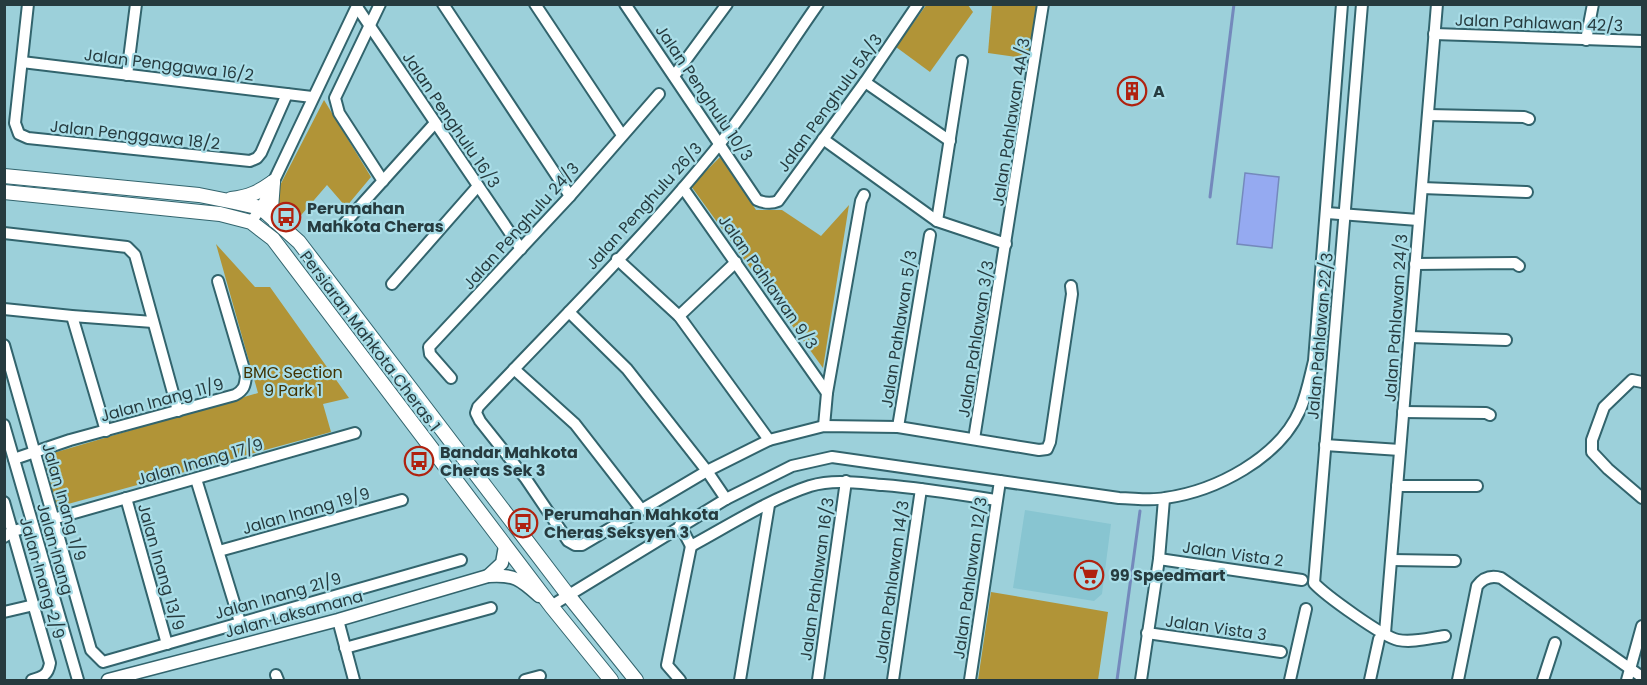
<svg xmlns="http://www.w3.org/2000/svg" width="1647" height="685" font-family="Poppins,sans-serif">
  <rect width="100%" height="100%" fill="#9cd0da"/>
  <polygon fill="#88c5d1" points="1025,510 1111,524 1102,594 1094,601 1013,588"/>
  <g fill="#b19437">
    <polygon points="927,4 968,5 973,12 930,72 896,47"/>
    <polygon points="992,5 1037,5 1031,59 988,53"/>
    <polygon points="324,100 371,177 346,207 327,185 296,221 273,199"/>
    <polygon points="721,156 756,210 782,210 821,236 849,205 823,368 691,186"/>
    <polygon points="216,244 255,287 270,287 349,398 323,404 331,432 57,507 43,456 258,393"/>
    <polygon points="991,592 1108,612 1098,680 978,680"/>
  </g>
  <polygon fill="#95aaf1" stroke="#7489bc" stroke-width="1.5" points="1245,173 1279,177 1272,248 1237,244"/>
  <g fill="none" stroke-linecap="round" stroke-linejoin="round">
    <g stroke="#7489bc" stroke-width="3">
      <polyline points="1210,197 1234,4"/>
      <polyline points="1117,680 1140,511"/>
    </g>
    <g stroke="#32646d" stroke-width="14">
      <g id="minor">
        <polyline points="28,4 15,123 19,134 28,138 250,161 257,158 261,153 287,94"/>
        <polyline points="380,4 335,98 339,113 383,181"/>
        <polyline points="443,4 570,196"/>
        <polyline points="535,4 622,135"/>
        <path d="M625,4l132,196c7,3 14,4 21,1l87,-119 53,-78"/>
        <path d="M818,4c-33,47 -64,97 -100,142 -74,92 -159,175 -240,261l-2,6 4,8 46,58 42,62 7,4h7l125,-74 62,-31 55,-14 74,1 141,23 8,-1 3,-7 22,-148 -1,-8"/>
        <path d="M1362,4l-48,579c11,12 69,54 84,57 15,3 32,-2 47,-4"/>
        <polyline points="357,7 521,249"/>
        <polyline points="1434,34 1642,41"/>
        <polyline points="1586,40 1593,4"/>
        <polyline points="22,62 312,97"/>
        <polyline points="127,75 136,4"/>
        <polyline points="674,76 727,4"/>
        <polyline points="865,82 950,141"/>
        <polyline points="1428,115 1524,117 1529,119"/>
        <polyline points="823,139 937,221 1006,244"/>
        <polyline points="683,188 827,393"/>
        <polyline points="1422,188 1527,192"/>
        <polyline points="1327,213 1418,220"/>
        <polyline points="937,221 962,61"/>
        <polyline points="251,222 261,208 358,4"/>
        <polyline points="344,224 435,123"/>
        <polyline points="4,233 127,247 135,255 178,411"/>
        <polyline points="617,259 679,316 769,440"/>
        <polyline points="1415,264 1515,263 1519,266"/>
        <polyline points="392,284 478,186"/>
        <polyline points="4,309 72,316 153,322"/>
        <polyline points="569,312 627,369 707,471 726,499"/>
        <polyline points="72,316 106,431"/>
        <polyline points="679,316 736,262"/>
        <polyline points="1410,337 1506,340"/>
        <polyline points="4,345 91,650 103,662 461,560"/>
        <polyline points="514,369 575,424 641,509"/>
        <polyline points="451,378 430,354 429,347 570,196 659,94"/>
        <polyline points="1642,382 1632,380 1604,407 1592,440 1592,452 1608,469 1642,498"/>
        <polyline points="1403,412 1486,413 1490,415"/>
        <polyline points="4,425 78,680"/>
        <polyline points="824,426 827,393 861,201 864,195"/>
        <polyline points="898,427 930,235"/>
        <polyline points="974,439 1043,4"/>
        <polyline points="1325,445 1400,450"/>
        <path d="M14,459l56,-19 165,-45c9,-5 10,-9 11,-19l-28,-95"/>
        <polyline points="196,479 240,622"/>
        <polyline points="1397,486 1477,486"/>
        <polyline points="126,498 167,644"/>
        <path d="M4,502l46,161c-2,12 -7,14 -18,17"/>
        <polyline points="53,519 355,433"/>
        <polyline points="680,525 691,546"/>
        <polyline points="4,537 13,531 33,526"/>
        <path d="M691,546c37,-20 79,-47 119,-60 24,-7 48,-3 73,-1 38,3 75,9 113,15"/>
        <polyline points="219,551 402,500"/>
        <polyline points="1159,559 1302,580"/>
        <polyline points="1392,560 1455,561"/>
        <path d="M551,606l175,-107 66,-33 40,-9 287,41c15,0 32,3 46,0 51,-7 114,-40 135,-88 7,-16 10,-33 14,-49l28,-357"/>
        <polyline points="4,612 34,605"/>
        <polyline points="338,620 354,680"/>
        <polyline points="1147,633 1281,652"/>
        <polyline points="1385,633 1437,4"/>
        <polyline points="345,648 491,608"/>
        <polyline points="276,675 278,680"/>
        <polyline points="525,680 540,676"/>
        <polyline points="680,680 667,665 691,546"/>
        <polyline points="740,680 769,505"/>
        <polyline points="818,680 846,481"/>
        <polyline points="893,680 921,489"/>
        <polyline points="970,680 1000,481"/>
        <polyline points="1141,680 1159,559 1164,499"/>
        <polyline points="1290,680 1306,609"/>
        <polyline points="1370,680 1379,639"/>
        <path d="M1458,680l19,-94c6,-8 14,-11 24,-8l141,99"/>
        <polyline points="1543,680 1555,643"/>
        <polyline points="1627,680 1642,626"/>
      </g>
    </g>
    <g stroke="#32646d" stroke-width="15">
      <g id="tertiary">
        <polyline points="488,576 502,563 505,546"/>
        <path d="M108,680l230,-60 150,-44c26,-2 32,3 51,20"/>
      </g>
    </g>
    <g stroke="#32646d" stroke-width="16">
      <g id="secondary">
        <polyline points="4,176 199,195 234,202 261,208 299,242 568,595 636,680"/>
        <polyline points="273,182 271,209 275,221"/>
        <polyline points="4,192 220,214 251,222 273,239 551,606 611,680"/>
        <path d="M231,199c18,-2 28,-7 42,-17"/>
      </g>
    </g>
    <use href="#minor" stroke="#fff" stroke-width="10"/>
    <use href="#tertiary" stroke="#fff" stroke-width="12"/>
    <use href="#secondary" stroke="#fff" stroke-width="14"/>
  </g>
  <defs>
    <g id="building-ring" transform="scale(1.5)"><circle r="9.5" fill="#a9dde7" stroke="#b0220f" stroke-width="1.5"/><path d="M-4-6H4V6H1V3H-1V6H-4ZM-2.5-4.3h1.7v1.8h-1.7ZM.8-4.3h1.7v1.8H.8ZM-2.5-1h1.7V.8h-1.7ZM.8-1h1.7V.8H.8Z" fill="#b0220f"/></g>
    <g id="bus-ring" transform="scale(1.5)"><circle r="9.5" fill="#a9dde7" stroke="#b0220f" stroke-width="1.5"/><path d="M-5-6H5V4H4V6H2V4H-2V6H-4V4H-5ZM-3.5-4V0h7V-4ZM-3.5 1.2v1.5H-2V1.2ZM2 1.2v1.5H3.5V1.2Z" fill="#b0220f"/></g>
    <g id="supermarket-ring" transform="scale(1.5)"><circle r="9.5" fill="#a9dde7" stroke="#b0220f" stroke-width="1.5"/><path d="M-6-5.5h2.5l.6 2H6L4.5 2H-2.5L-4.4-4H-6ZM-1.5 3.2a1.3 1.3 0 1 0 .1 0ZM3 3.2a1.3 1.3 0 1 0 .1 0Z" fill="#b0220f"/></g>
  </defs>
  <g fill-rule="evenodd">
    <use href="#building-ring" x="1132" y="91"/>
    <use href="#bus-ring" x="286" y="217"/>
    <use href="#bus-ring" x="419" y="461"/>
    <use href="#bus-ring" x="523" y="523"/>
    <use href="#supermarket-ring" x="1089" y="575"/>
  </g>
  <g text-anchor="middle" dominant-baseline="central" stroke-width="4.5" stroke-linejoin="round" paint-order="stroke">
    <g font-size="16" fill="#263b3f" stroke="#a9dde7">
      <text transform="translate(1539 23) rotate(2)">Jalan Pahlawan 42/3</text>
      <text transform="translate(169 65) rotate(7)">Jalan Penggawa 16/2</text>
      <text transform="translate(704 93) rotate(56)">Jalan Penghulu 10/3</text>
      <text transform="translate(830 103) rotate(-54)">Jalan Penghulu 5A/3</text>
      <text transform="translate(451 120) rotate(56)">Jalan Penghulu 16/3</text>
      <text transform="translate(1011 122) rotate(-81)">Jalan Pahlawan 4A/3</text>
      <text transform="translate(135 135) rotate(6)">Jalan Penggawa 18/2</text>
      <text transform="translate(644 206) rotate(-48)">Jalan Penghulu 26/3</text>
      <text transform="translate(521 226) rotate(-48)">Jalan Penghulu 24/3</text>
      <text transform="translate(768 282) rotate(55)">Jalan Pahlawan 9/3</text>
      <text transform="translate(1396 318) rotate(-86)">Jalan Pahlawan 24/3</text>
      <text transform="translate(899 329) rotate(-81)">Jalan Pahlawan 5/3</text>
      <text transform="translate(1320 336) rotate(-85)">Jalan Pahlawan 22/3</text>
      <text transform="translate(976 339) rotate(-81)">Jalan Pahlawan 3/3</text>
      <text transform="translate(370 341) rotate(53)">Persiaran Mahkota Cheras 1</text>
      <text transform="translate(162 400) rotate(-15)">Jalan Inang 11/9</text>
      <text transform="translate(200 462) rotate(-16)">Jalan Inang 17/9</text>
      <text transform="translate(64 502) rotate(74)">Jalan Inang 1/9</text>
      <text transform="translate(306 511) rotate(-16)">Jalan Inang 19/9</text>
      <text transform="translate(55 549) rotate(74)">Jalan Inang</text>
      <text transform="translate(1233 554) rotate(8)">Jalan Vista 2</text>
      <text transform="translate(161 567) rotate(74)">Jalan Inang 13/9</text>
      <text transform="translate(42 578) rotate(74)">Jalan Inang 2/9</text>
      <text transform="translate(970 578) rotate(-82)">Jalan Pahlawan 12/3</text>
      <text transform="translate(817 579) rotate(-82)">Jalan Pahlawan 16/3</text>
      <text transform="translate(892 582) rotate(-82)">Jalan Pahlawan 14/3</text>
      <text transform="translate(278 596) rotate(-16)">Jalan Inang 21/9</text>
      <text transform="translate(294 614) rotate(-15)">Jalan Laksamana</text>
      <text transform="translate(1216 628) rotate(8)">Jalan Vista 3</text>
    </g>
    <g font-size="16" font-weight="bold" fill="#263b3f" stroke="#a9dde7" text-anchor="start">
      <text x="1153" y="91">A</text>
      <text x="307" y="208">Perumahan<tspan x="307" dy="18">Mahkota Cheras</tspan></text>
      <text x="440" y="452">Bandar Mahkota<tspan x="440" dy="18">Cheras Sek 3</tspan></text>
      <text x="544" y="514">Perumahan Mahkota<tspan x="544" dy="18">Cheras Seksyen 3</tspan></text>
      <text x="1110" y="575">99 Speedmart</text>
    </g>
    <g font-size="16" fill="#413303" stroke="#a9dde7">
      <text x="293" y="372">BMC Section<tspan x="293" dy="18">9 Park 1</tspan></text>
    </g>
  </g>
  <rect width="1647" height="685" fill="none" stroke="#263b3f" stroke-width="12"/>
</svg>
